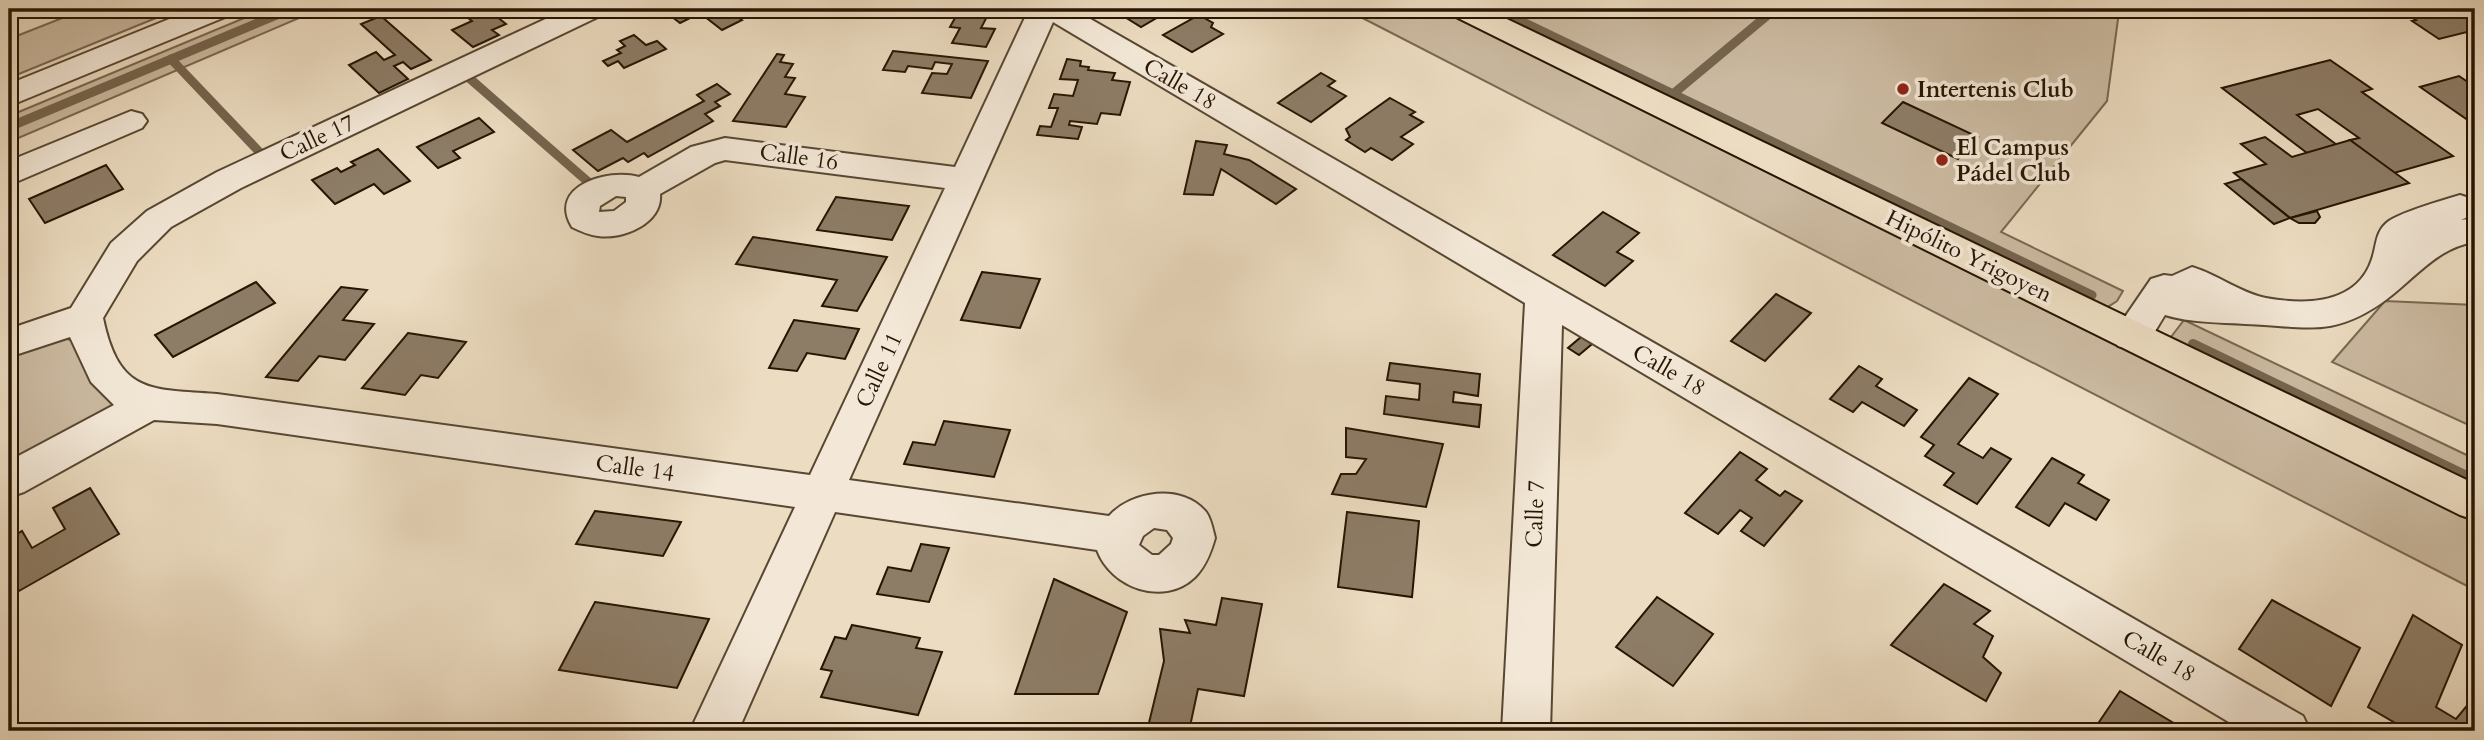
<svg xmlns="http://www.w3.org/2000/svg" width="2484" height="740" font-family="Cardo,serif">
  <rect width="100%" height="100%" fill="#ecdcc1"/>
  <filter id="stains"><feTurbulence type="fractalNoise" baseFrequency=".00286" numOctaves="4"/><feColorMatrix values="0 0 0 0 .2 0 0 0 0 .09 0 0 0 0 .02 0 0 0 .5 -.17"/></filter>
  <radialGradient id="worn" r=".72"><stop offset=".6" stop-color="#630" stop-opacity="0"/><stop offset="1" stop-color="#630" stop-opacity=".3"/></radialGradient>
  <g fill="#cbbaa1" stroke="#796852" stroke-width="2">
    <polygon points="85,9 178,9 9,78 9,39"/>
    <polygon points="266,9 320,9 9,142 9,116"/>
    <polygon points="1345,9 1447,9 2475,517 2475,590"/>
    <polygon points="1485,9 2127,9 2118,19 2107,101 2001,232 2123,291 2117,301 2106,308"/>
    <polygon points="2385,301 2475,305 2475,428 2332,362"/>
    <polygon points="2184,320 2475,459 2475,491 2176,345 2171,337"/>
    <polygon points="62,337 73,341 113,393 112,405 102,417 9,461 9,360 22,349"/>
  </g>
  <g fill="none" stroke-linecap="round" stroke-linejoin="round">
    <g stroke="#75644e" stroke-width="9">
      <polyline points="1496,9 2092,295"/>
      <polyline points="171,59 268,161"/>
      <polyline points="460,70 594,187"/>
      <polyline points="1673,94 1775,9"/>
      <polyline points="9,127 291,9"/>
    </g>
    <polyline stroke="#75644e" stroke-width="10" points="2193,344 2475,480"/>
  </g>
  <g fill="#8d7c66" stroke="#271503" stroke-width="2">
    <polygon points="456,9 487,9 506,24 492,30 499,35 473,47 452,30 472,21"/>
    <polygon points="662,9 727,9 742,20 722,30 700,13 680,23"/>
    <polygon points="960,9 990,11 981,28 995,29 986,47 952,43 960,28 950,27"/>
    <polygon points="1124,9 1172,9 1141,27 1120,14"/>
    <polygon points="2475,9 2475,30 2439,39 2412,21 2416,20 2409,15 2429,10 2440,17"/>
    <polygon points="1199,15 1213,23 1211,27 1223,34 1192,52 1163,35"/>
    <polygon points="381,16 431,60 411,69 403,62 394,66 408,79 379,93 349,65 376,52 384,60 395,55 361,24"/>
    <polygon points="634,35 646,45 657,41 666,49 624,68 618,61 608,66 603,61 621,53 617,50 625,46 620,41"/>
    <polygon points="893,51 988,61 971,98 922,93 932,73 947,74 952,64 935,62 932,69 908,66 905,72 883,70"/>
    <polygon points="777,54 784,55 780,62 793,64 785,77 795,78 785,94 805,97 786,127 733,121"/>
    <polygon points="1067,59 1081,61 1080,66 1089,67 1088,70 1115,73 1112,80 1130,82 1120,115 1101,113 1097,124 1070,121 1069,125 1082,127 1078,139 1037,135 1040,126 1051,127 1058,108 1049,108 1054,94 1073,96 1078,80 1060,79"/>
    <polygon points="2330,60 2372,89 2362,92 2453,156 2394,173 2350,140 2359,138 2318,109 2297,115 2337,145 2307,153 2222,88"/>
    <polygon points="1321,73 1335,81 1328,86 1346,96 1311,122 1278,103"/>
    <polygon points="2459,76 2475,87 2475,125 2420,87"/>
    <polygon points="717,84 730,94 715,102 720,106 705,114 713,121 648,157 644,153 628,162 623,158 598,171 573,150 611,130 627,142 704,101 697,95"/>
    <polygon points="1390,98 1415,112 1410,115 1423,122 1401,137 1413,144 1392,160 1371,148 1365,152 1346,140 1350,137 1346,129"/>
    <polygon points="1903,102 1978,137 1958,159 1882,123"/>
    <polygon points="479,118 494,132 453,151 460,158 438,168 417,147"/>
    <polygon points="2265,137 2292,157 2350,140 2409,183 2290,218 2234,173 2266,164 2241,144"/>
    <polygon points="1196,141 1227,145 1224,154 1249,160 1296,189 1276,204 1221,169 1213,195 1184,194"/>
    <polygon points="378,149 410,181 384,194 374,184 335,204 312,180 337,168 341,172 355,165 351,162"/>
    <polygon points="106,165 123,189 45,223 29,199"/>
    <polygon points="2241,179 2290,218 2274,224 2225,184"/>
    <polygon points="836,197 909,206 892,240 817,230"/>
    <polygon points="2317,211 2320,217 2315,223 2299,223 2290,218"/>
    <polygon points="1603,212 1639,233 1617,252 1633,261 1605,286 1553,255"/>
    <polygon points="753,237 887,257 857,311 822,306 837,280 736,264"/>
    <polygon points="982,272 1040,279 1020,328 961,320"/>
    <polygon points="256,282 275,303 173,357 155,335"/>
    <polygon points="341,287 367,290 343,320 374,324 345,360 319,356 298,381 266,377"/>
    <polygon points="1776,294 1811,313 1765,361 1731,341"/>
    <polygon points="794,320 859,329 845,359 807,353 797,371 769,368"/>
    <polygon points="408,333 466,342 438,378 421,375 405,395 362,388"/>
    <polygon points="1581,337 1592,344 1579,355 1568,348"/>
    <polygon points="1390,363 1480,374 1478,396 1454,392 1453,402 1481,405 1479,427 1384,414 1386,396 1419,400 1420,384 1387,380"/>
    <polygon points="1859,366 1882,379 1876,386 1917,410 1904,426 1862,402 1853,412 1830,399"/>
    <polygon points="1969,378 1998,394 1958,444 1983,458 1991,448 2011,459 1977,504 1944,485 1954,473 1925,456 1934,445 1921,437"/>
    <polygon points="944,421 1010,430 994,477 904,464 913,442 935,445"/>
    <polygon points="1346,428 1443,444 1426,507 1332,494 1341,474 1356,474 1366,459 1346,457"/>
    <polygon points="1740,452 1767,469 1756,480 1780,496 1785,491 1802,501 1764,546 1741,531 1752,518 1740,510 1718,534 1685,513"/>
    <polygon points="2052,458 2084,475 2078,483 2109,500 2096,520 2065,503 2049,526 2016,507"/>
    <polygon points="90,488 119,534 19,591 9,573 9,539 22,531 32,548 65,529 53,508"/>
    <polygon points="595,511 681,522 663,556 576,544"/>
    <polygon points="1347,512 1419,521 1412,597 1338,587"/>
    <polygon points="921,544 949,548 929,602 877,594 888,567 911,571"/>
    <polygon points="1054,579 1127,612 1098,694 1015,694"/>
    <polygon points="1944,584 1990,611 1974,624 1993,636 1983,657 2001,673 1986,701 1891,645"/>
    <polygon points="1657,597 1713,634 1673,686 1616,647"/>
    <polygon points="1222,598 1262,604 1244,696 1198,689 1189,731 1147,731 1164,661 1160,629 1190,633 1185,620 1216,625"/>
    <polygon points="2272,600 2360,648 2331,706 2239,649"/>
    <polygon points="595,602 709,619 677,688 559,670"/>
    <polygon points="2413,615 2462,645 2436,707 2456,719 2475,696 2475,731 2409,731 2368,707"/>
    <polygon points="852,625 920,638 916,648 942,652 918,715 821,697 832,671 821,669 835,637 846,639"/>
    <polygon points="2120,691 2187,731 2093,731"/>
    <polygon points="105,723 148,731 98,731"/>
  </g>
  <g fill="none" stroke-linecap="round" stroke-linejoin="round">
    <g stroke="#584732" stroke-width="4">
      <g id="minor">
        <polygon points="9,9 31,9 27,15 9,19"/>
        <polygon points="194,9 234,9 230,15 9,106 9,84"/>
        <path d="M567,9h39l-4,6 -361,173 -70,39 -34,34 -34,57c16,77 48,71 114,76l593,81 135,-287 -220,-28 -10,3 -55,31c3,29 -37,46 -62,42 -9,-1 -18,-5 -26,-9 -25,-41 36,-59 67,-50l52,-30 34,-9 230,29 74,-158h44l1230,707 7,15h-66l-682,-406 -12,406h-48l23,-428 -472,-281 -204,458 260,36c22,-25 73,-33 97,-4 5,7 7,18 9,26 -4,14 -9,28 -20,39 -31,30 -84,11 -98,-27l-262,-38 -97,219h-48l105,-224 -578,-83 -63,-4 -130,72 -15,5v-36l105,-56 -23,-23 -21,-45 -61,20v-28l62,-21 40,-65 36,-32 70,-39zM616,196l10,1v5l-12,9 -15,1 1,-6zM1154,528l13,2 6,8 -2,6 -12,11h-7l-13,-10 4,-9z"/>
        <polygon points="131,111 142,114 147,121 142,128 9,185 9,161"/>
        <path d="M2460,195l12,4 3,5 -3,11 -11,5 14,-2v24c-37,5 -60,36 -88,57 -54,40 -81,27 -142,25 -28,-2 -54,-1 -80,-9 -14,21 -18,40 -47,31l-6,-10 39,-57 13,-4 8,1 20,-9c24,7 51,27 74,31 39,7 91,7 106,-39 5,-14 3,-28 17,-38 13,-9 54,-21 71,-26z"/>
      </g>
    </g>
    <g stroke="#271503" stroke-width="4">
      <polygon id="major" points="1448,9 1486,9 2475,484 2475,520 2460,515 1452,15"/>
    </g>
    <use href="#minor" fill="#f3e8d7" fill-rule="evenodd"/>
    <use href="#major" fill="#ecdcc1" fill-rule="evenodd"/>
  </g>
  <g fill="#8f2418" stroke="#f3e8d7" stroke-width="2.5">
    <circle cx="1903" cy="89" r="7"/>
    <circle cx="1942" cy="160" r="7"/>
  </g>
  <g text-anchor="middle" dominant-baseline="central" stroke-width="7" stroke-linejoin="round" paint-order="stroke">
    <g font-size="23" fill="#271503" stroke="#f3e8d7">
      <text transform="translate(1180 84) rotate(30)">Calle 18</text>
      <text transform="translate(317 138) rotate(-25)">Calle 17</text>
      <text transform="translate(799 157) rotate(8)">Calle 16</text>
      <text transform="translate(1969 256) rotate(26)">Hipólito Yrigoyen</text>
      <text transform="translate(879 370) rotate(-65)">Calle 11</text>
      <text transform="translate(1669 370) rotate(30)">Calle 18</text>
      <text transform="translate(635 468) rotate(8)">Calle 14</text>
      <text transform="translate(1535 514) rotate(-88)">Calle 7</text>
      <text transform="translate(2159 656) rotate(30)">Calle 18</text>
    </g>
    <g font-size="23" font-weight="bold" fill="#271503" stroke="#f3e8d7" text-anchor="start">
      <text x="1917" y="89">Intertenis Club</text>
      <text x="1956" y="147">El Campus<tspan x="1956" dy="26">Pádel Club</tspan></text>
    </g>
  </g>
  <rect width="2484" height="740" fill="none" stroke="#ecdcc1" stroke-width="35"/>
  <rect x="10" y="10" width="2463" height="719" fill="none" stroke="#271503" stroke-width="3.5"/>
  <rect x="18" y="18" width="2449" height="705" fill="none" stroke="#271503" stroke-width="2"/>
  <rect width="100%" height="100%" filter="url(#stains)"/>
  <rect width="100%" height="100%" fill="url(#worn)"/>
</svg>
